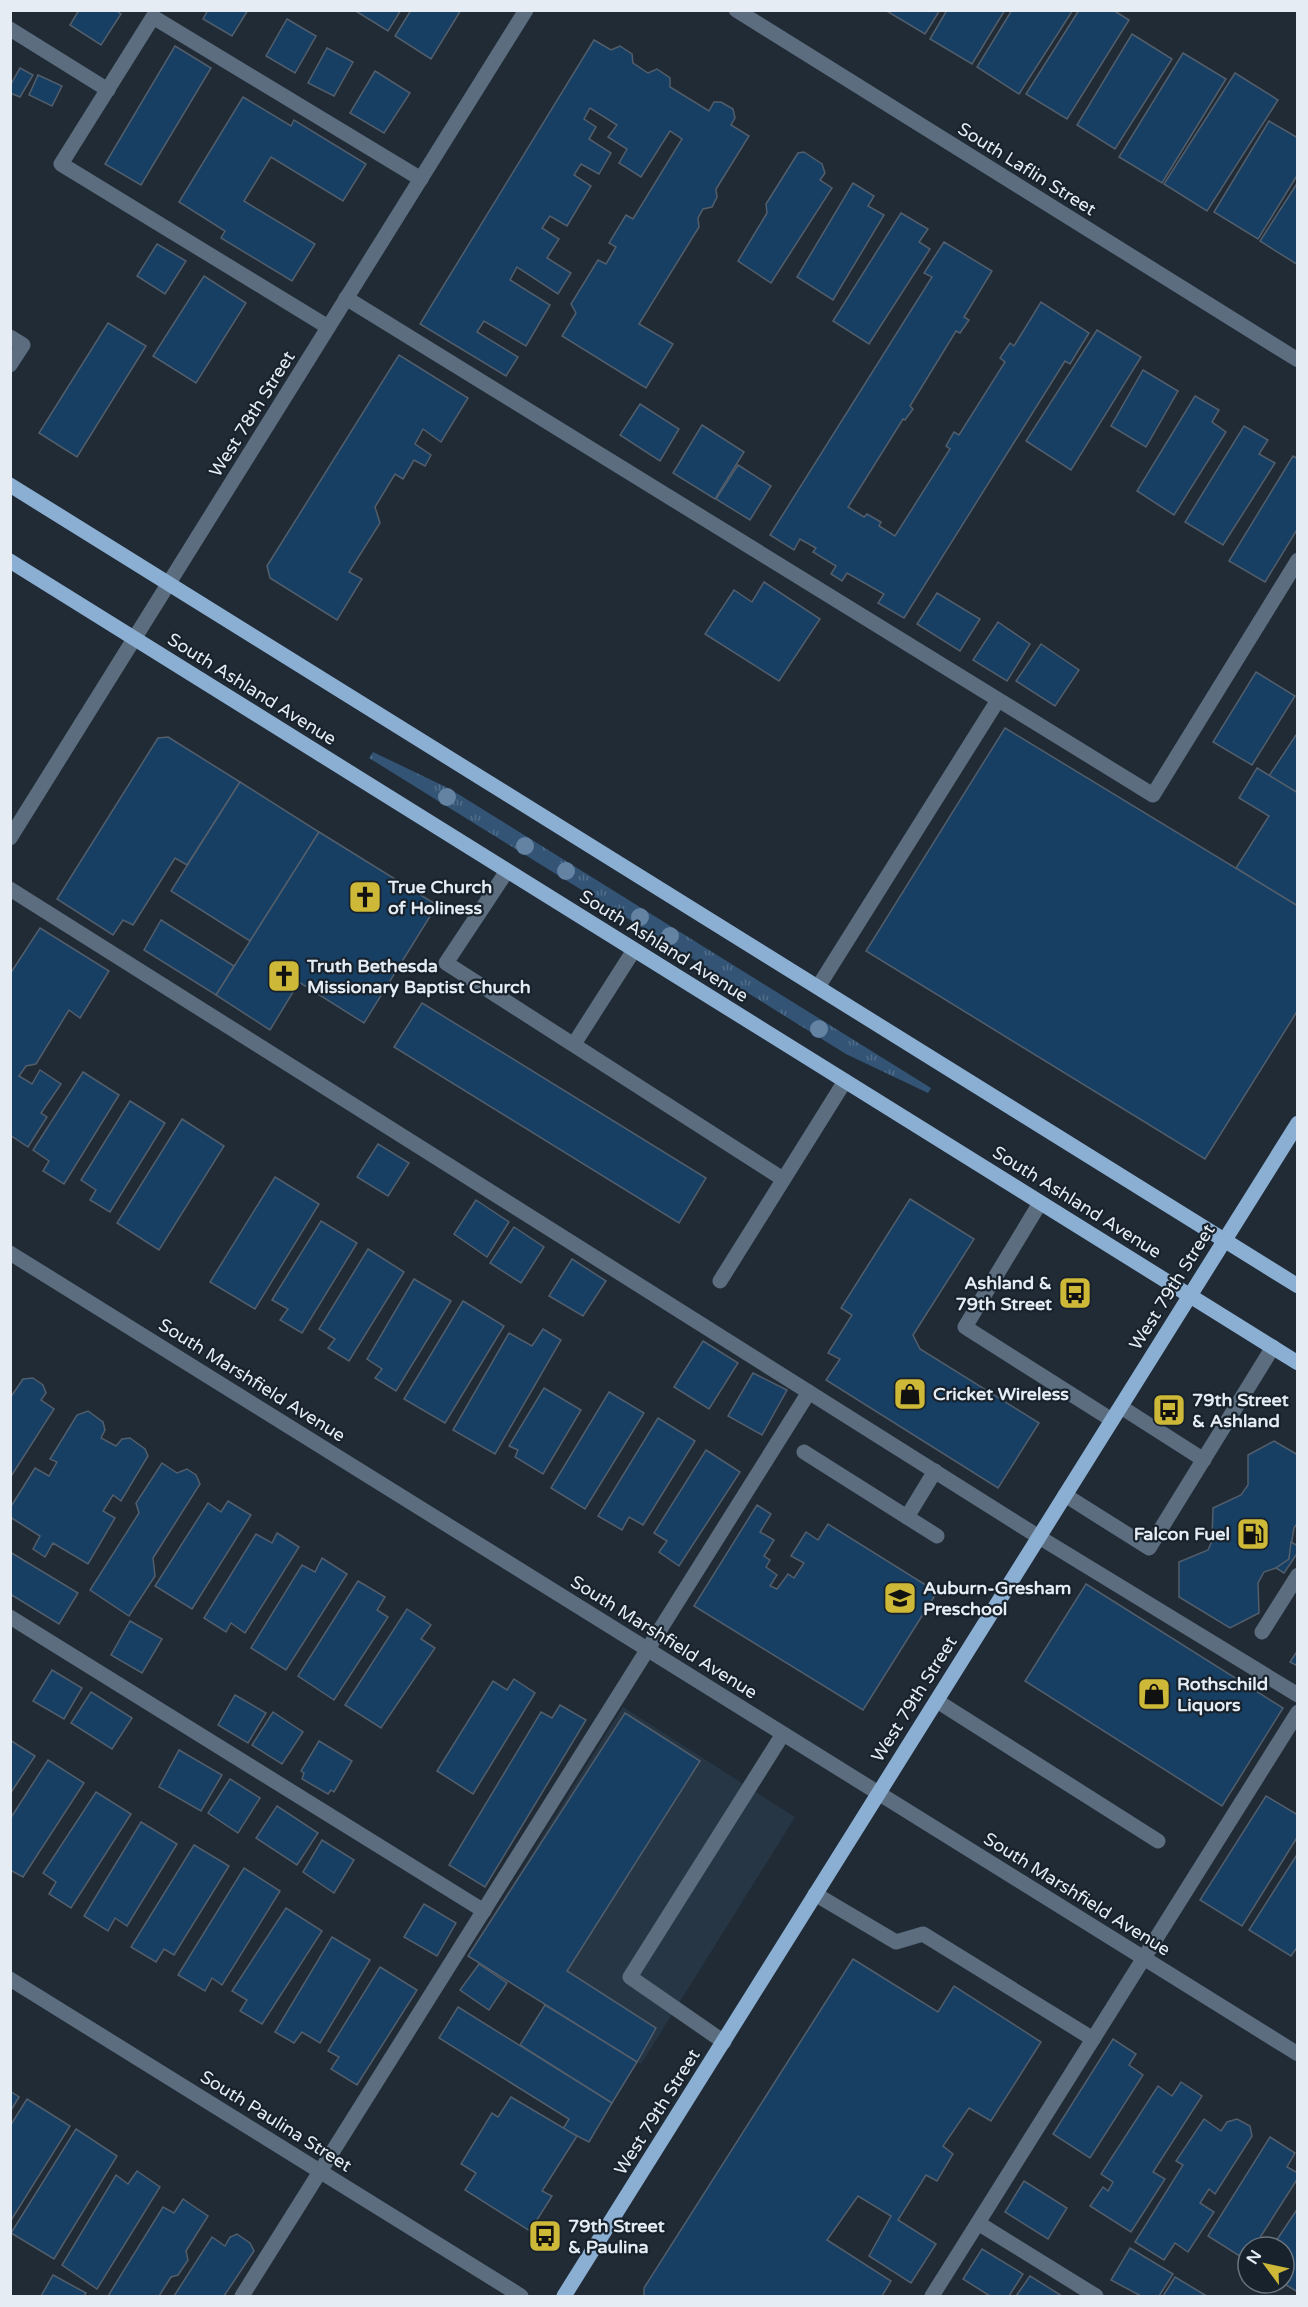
<svg xmlns="http://www.w3.org/2000/svg" width="1308" height="2307" font-family="'Varela Round',sans-serif">
  <defs>
    <pattern id="grass-tufts" width="24" height="20" patternUnits="userSpaceOnUse" patternTransform="scale(1.5)"><rect width="24" height="20" fill="#335475"/><path d="M3 7l-1-3M5 7V3M7 7l1-3M15 17l-1-3M17 17v-4M19 17l1-3" fill="none" stroke="#506d89"/></pattern>
  </defs>
  <rect width="100%" height="100%" fill="#212b36"/>
  <polygon fill="#263645" points="623,1707 795,1817 641,2064 468,1956"/>
  <polygon fill="url(#grass-tufts)" points="373,752 450,789 931,1088 928,1093 846,1054 369,758"/>
  <g fill="#173f64" stroke="#525e6b" stroke-width="1.5">
    <polygon points="79,10 115,10 121,14 101,45 70,25"/>
    <polygon points="208,10 248,10 232,36 203,19"/>
    <polygon points="354,10 401,10 388,31"/>
    <polygon points="411,10 461,10 431,59 395,36"/>
    <polygon points="885,10 940,10 925,34"/>
    <polygon points="947,10 1005,10 972,64 930,39"/>
    <polygon points="1012,10 1073,10 1019,94 977,67"/>
    <polygon points="1079,10 1113,10 1129,20 1067,119 1026,94"/>
    <polygon points="287,19 316,36 295,73 266,56"/>
    <polygon points="1132,34 1172,59 1115,149 1077,125"/>
    <polygon points="594,40 611,50 620,46 632,54 633,63 648,73 657,69 670,78 670,87 709,111 714,102 721,102 733,109 735,118 731,125 749,136 716,189 717,197 712,207 703,209 698,218 699,227 639,324 673,344 646,388 562,336 576,313 571,304 598,260 606,264 616,247 609,243 626,215 633,219 682,139 670,131 641,177 619,163 627,149 608,137 617,125 590,108 584,119 596,127 589,139 611,153 599,174 581,164 574,175 591,186 567,226 550,216 542,228 559,239 547,258 571,273 558,294 517,267 510,280 550,305 526,346 484,321 477,332 518,357 506,376 420,324"/>
    <polygon points="175,46 211,68 141,185 105,164"/>
    <polygon points="327,48 353,62 334,96 308,83"/>
    <polygon points="1183,53 1226,79 1162,183 1119,157"/>
    <polygon points="20,68 33,75 20,97 10,93 10,86"/>
    <polygon points="375,71 410,93 384,133 350,113"/>
    <polygon points="1235,73 1278,100 1207,211 1164,184"/>
    <polygon points="38,75 62,86 52,106 29,95"/>
    <polygon points="243,97 291,126 294,120 366,164 343,201 271,157 244,201 315,244 292,281 221,238 225,231 179,202"/>
    <polygon points="1269,121 1298,138 1298,174 1258,239 1214,212"/>
    <polygon points="804,152 822,164 825,173 820,180 832,188 771,283 738,261 767,213 766,204 798,153"/>
    <polygon points="1298,182 1298,265 1260,241"/>
    <polygon points="853,183 874,196 868,206 884,215 833,300 797,277"/>
    <polygon points="901,213 928,229 919,242 930,249 869,344 833,321"/>
    <polygon points="944,242 992,271 964,317 969,320 960,333 956,331 910,406 913,409 905,420 903,419 848,507 864,517 867,514 881,522 879,526 895,536 950,449 946,446 954,432 959,435 1005,362 1000,358 1010,343 1014,346 1041,302 1089,333 1070,364 1065,361 904,618 878,603 884,594 847,573 842,581 831,574 836,566 813,552 816,548 800,539 794,550 770,535 932,277 924,273"/>
    <polygon points="157,244 186,261 165,294 137,276"/>
    <polygon points="204,276 246,303 196,383 153,356"/>
    <polygon points="108,323 146,346 77,457 39,433"/>
    <polygon points="1097,330 1141,357 1071,470 1026,441"/>
    <polygon points="399,355 468,398 441,442 423,429 415,444 431,455 425,466 414,460 403,479 395,474 375,507 380,523 349,572 362,579 337,620 270,578 267,566"/>
    <polygon points="1143,370 1178,391 1146,447 1111,426"/>
    <polygon points="1195,396 1219,410 1212,422 1226,432 1174,515 1137,491"/>
    <polygon points="640,404 679,429 660,461 620,435"/>
    <polygon points="702,425 744,452 715,499 673,473"/>
    <polygon points="1244,426 1268,440 1259,454 1275,463 1223,545 1185,522"/>
    <polygon points="1293,456 1298,459 1298,528 1265,582 1229,561"/>
    <polygon points="738,465 771,486 750,520 716,499"/>
    <polygon points="764,582 820,619 779,681 705,634 734,590 752,602"/>
    <polygon points="937,593 980,619 960,651 917,624"/>
    <polygon points="998,622 1030,644 1007,681 973,660"/>
    <polygon points="1041,644 1079,670 1055,706 1016,681"/>
    <polygon points="1256,672 1295,696 1252,765 1213,742"/>
    <polygon points="1005,728 1298,906 1298,1010 1205,1159 866,951"/>
    <polygon points="1298,732 1298,793 1269,776"/>
    <polygon points="168,737 240,782 187,865 175,858 133,925 123,920 113,935 57,899 158,738"/>
    <polygon points="1257,768 1298,793 1298,906 1236,868 1269,816 1239,798"/>
    <polygon points="240,782 319,832 250,941 171,891"/>
    <polygon points="319,832 437,905 364,1023 299,982 270,1030 216,995"/>
    <polygon points="161,920 234,966 216,995 144,950"/>
    <polygon points="40,928 109,971 80,1018 69,1010 36,1064 26,1066 19,1076 32,1084 40,1070 61,1084 41,1113 47,1117 28,1147 10,1135 10,974"/>
    <polygon points="422,1003 706,1178 679,1223 394,1047"/>
    <polygon points="83,1072 119,1095 64,1184 43,1171 49,1161 33,1150"/>
    <polygon points="130,1101 165,1123 110,1212 90,1200 96,1190 81,1180"/>
    <polygon points="182,1119 224,1146 159,1250 117,1223"/>
    <polygon points="378,1144 409,1163 388,1196 357,1177"/>
    <polygon points="275,1177 319,1204 255,1309 210,1282"/>
    <polygon points="910,1199 974,1239 913,1335 920,1349 1039,1423 998,1488 826,1380 840,1359 828,1353 852,1315 841,1308"/>
    <polygon points="476,1200 509,1222 487,1257 454,1234"/>
    <polygon points="321,1221 357,1243 302,1333 280,1320 288,1309 272,1300"/>
    <polygon points="514,1227 544,1247 521,1283 490,1263"/>
    <polygon points="368,1249 404,1272 349,1361 328,1348 335,1339 319,1329"/>
    <polygon points="572,1259 606,1281 583,1316 549,1296"/>
    <polygon points="414,1279 451,1301 396,1391 375,1378 382,1369 367,1359"/>
    <polygon points="463,1301 504,1326 445,1423 404,1399"/>
    <polygon points="543,1329 561,1340 495,1454 453,1430 509,1333 532,1346"/>
    <polygon points="703,1341 738,1363 709,1409 674,1387"/>
    <polygon points="753,1373 787,1390 762,1435 728,1416"/>
    <polygon points="33,1378 43,1385 46,1393 41,1400 54,1409 10,1478 10,1398 23,1379"/>
    <polygon points="544,1388 581,1410 543,1474 515,1457 518,1450 509,1446"/>
    <polygon points="609,1392 644,1413 585,1509 551,1488"/>
    <polygon points="88,1411 103,1422 105,1430 101,1438 116,1446 122,1439 130,1438 145,1449 148,1456 121,1501 113,1495 103,1511 115,1518 88,1564 53,1543 45,1557 33,1549 40,1536 10,1517 10,1508 35,1468 49,1476 57,1462 50,1459 77,1415"/>
    <polygon points="658,1418 695,1441 643,1525 629,1517 622,1530 598,1516"/>
    <polygon points="1274,1441 1298,1455 1298,1522 1294,1528 1289,1559 1276,1568 1264,1572 1258,1583 1259,1613 1230,1628 1179,1597 1179,1562 1208,1550 1212,1541 1213,1508 1241,1495 1248,1485 1248,1455"/>
    <polygon points="706,1450 740,1472 679,1566 659,1552 667,1541 654,1533"/>
    <polygon points="162,1463 177,1473 187,1469 196,1475 200,1484 153,1558 155,1576 129,1616 90,1590 139,1513 136,1503"/>
    <polygon points="228,1501 251,1515 192,1609 155,1586 208,1503 221,1512"/>
    <polygon points="757,1505 771,1514 760,1532 774,1540 764,1556 770,1560 766,1567 777,1575 770,1586 777,1589 788,1574 794,1578 804,1563 791,1556 806,1532 818,1540 828,1524 937,1592 863,1710 694,1606"/>
    <polygon points="277,1533 299,1547 245,1633 231,1623 226,1632 204,1618 256,1534 272,1543"/>
    <polygon points="1291,1542 1298,1546 1298,1552 1284,1573 1276,1568 1289,1559"/>
    <polygon points="10,1552 78,1593 59,1624 10,1594"/>
    <polygon points="322,1558 347,1574 286,1670 251,1648 302,1565 315,1572"/>
    <polygon points="358,1581 385,1597 377,1610 388,1617 334,1700 298,1676"/>
    <polygon points="1086,1584 1283,1708 1222,1806 1025,1681"/>
    <polygon points="407,1609 431,1625 421,1639 435,1648 381,1728 345,1705"/>
    <polygon points="130,1621 162,1639 142,1673 111,1655"/>
    <polygon points="1298,1650 1298,1666 1290,1662"/>
    <polygon points="52,1670 82,1688 64,1719 33,1701"/>
    <polygon points="514,1679 535,1693 473,1794 437,1771 493,1681 507,1690"/>
    <polygon points="91,1692 132,1718 112,1749 71,1723"/>
    <polygon points="235,1695 266,1713 248,1743 218,1725"/>
    <polygon points="560,1705 586,1720 485,1887 449,1865 541,1712 552,1718"/>
    <polygon points="273,1712 303,1732 282,1764 252,1745"/>
    <polygon points="625,1713 700,1761 567,1971 656,2028 637,2062 468,1956"/>
    <polygon points="10,1740 35,1756 10,1794"/>
    <polygon points="319,1741 352,1761 334,1792 331,1790 328,1794 302,1779 304,1773 301,1771"/>
    <polygon points="179,1750 222,1775 201,1811 159,1787"/>
    <polygon points="48,1760 84,1783 23,1877 10,1870 10,1819"/>
    <polygon points="230,1779 260,1798 238,1833 208,1813"/>
    <polygon points="96,1792 131,1814 71,1908 49,1894 56,1882 43,1873"/>
    <polygon points="1266,1796 1298,1815 1298,1836 1242,1926 1200,1900"/>
    <polygon points="277,1806 318,1833 297,1865 256,1838"/>
    <polygon points="141,1822 177,1844 127,1926 115,1918 108,1931 84,1916"/>
    <polygon points="322,1840 354,1860 334,1893 303,1872"/>
    <polygon points="194,1845 229,1866 174,1955 164,1949 156,1962 131,1947"/>
    <polygon points="1298,1853 1298,1946 1291,1956 1249,1930"/>
    <polygon points="244,1868 280,1891 222,1985 212,1978 205,1991 178,1975"/>
    <polygon points="424,1904 456,1923 437,1956 404,1937"/>
    <polygon points="286,1908 322,1931 262,2024 240,2011 247,2000 232,1991"/>
    <polygon points="332,1937 370,1960 320,2043 302,2032 294,2043 275,2032"/>
    <polygon points="853,1959 938,2012 954,1986 1041,2042 991,2121 969,2108 943,2146 953,2154 937,2181 926,2175 898,2220 936,2244 911,2283 869,2256 891,2216 858,2196 827,2240 891,2281 882,2296 644,2296 644,2288"/>
    <polygon points="479,1964 507,1983 489,2010 460,1990"/>
    <polygon points="380,1967 417,1990 357,2085 331,2069 339,2057 328,2051"/>
    <polygon points="545,2005 637,2062 612,2103 520,2045"/>
    <polygon points="458,2007 612,2103 589,2142 563,2129 569,2119 439,2038"/>
    <polygon points="1113,2039 1136,2054 1129,2065 1143,2075 1090,2158 1053,2134"/>
    <polygon points="1181,2082 1202,2096 1153,2172 1165,2179 1131,2232 1090,2206 1103,2187 1108,2191 1113,2182 1101,2174 1158,2086 1172,2096"/>
    <polygon points="10,2091 19,2097 10,2112"/>
    <polygon points="511,2097 577,2136 542,2191 552,2196 530,2231 465,2190 476,2173 461,2164 492,2113 498,2117"/>
    <polygon points="27,2099 70,2126 10,2222 10,2126"/>
    <polygon points="1204,2119 1221,2131 1227,2122 1237,2119 1250,2126 1252,2136 1215,2194 1209,2189 1200,2203 1214,2212 1188,2252 1175,2243 1164,2260 1135,2242 1183,2165 1176,2161"/>
    <polygon points="76,2129 117,2156 54,2259 11,2233"/>
    <polygon points="1270,2137 1295,2153 1287,2167 1298,2173 1298,2178 1254,2247 1248,2247 1246,2260 1208,2236"/>
    <polygon points="137,2171 160,2187 97,2289 62,2265 116,2175 128,2184"/>
    <polygon points="1024,2181 1067,2208 1048,2239 1005,2212"/>
    <polygon points="183,2199 208,2216 186,2251 188,2260 178,2275 171,2277 159,2296 108,2296 163,2207 174,2213"/>
    <polygon points="1298,2208 1298,2289 1296,2291 1283,2283 1284,2247 1272,2247"/>
    <polygon points="237,2234 250,2243 254,2251 224,2296 174,2296 212,2237 225,2246 230,2237"/>
    <polygon points="1130,2248 1173,2274 1159,2296 1141,2296 1111,2280"/>
    <polygon points="982,2249 1023,2274 1009,2296 990,2296 963,2279"/>
    <polygon points="53,2275 86,2293 84,2296 41,2296"/>
    <polygon points="1030,2276 1062,2296 1016,2296"/>
    <polygon points="1175,2277 1205,2295 1204,2296 1163,2296"/>
  </g>
  <g fill="none" stroke-linecap="round" stroke-linejoin="round">
    <g stroke="#5b6d7e" stroke-width="15">
      <polyline points="736,10 1298,360"/>
      <polyline points="10,29 108,90"/>
      <polyline points="346,298 1153,795 1298,560"/>
      <polyline points="328,327 61,164 153,17 421,179"/>
      <polyline points="10,337 23,345 10,365"/>
      <polyline points="10,838 526,10"/>
      <polyline points="507,871 446,963 783,1179"/>
      <polyline points="10,889 1039,1537 1298,1695"/>
      <polyline points="818,987 998,700"/>
      <polyline points="574,1044 634,950"/>
      <polyline points="1040,1203 965,1327 1112,1420"/>
      <polyline points="10,1253 1298,2054"/>
      <polyline points="720,1281 845,1081"/>
      <polyline points="1121,1407 1204,1460"/>
      <polyline points="804,1452 937,1536"/>
      <polyline points="1065,1495 1149,1548 1273,1347"/>
      <polyline points="907,1517 935,1471"/>
      <polyline points="10,1617 484,1911"/>
      <polyline points="1262,1632 1298,1575"/>
      <polyline points="937,1701 1158,1841"/>
      <polyline points="815,1894 896,1942 923,1934 1093,2039"/>
      <polyline points="10,1979 521,2296"/>
      <polyline points="724,2042 630,1977 783,1734"/>
      <polyline points="978,2223 1096,2296"/>
      <polyline points="242,2296 809,1392"/>
      <polyline points="932,2296 1298,1712"/>
    </g>
    <g stroke="#8bafd3" stroke-width="15">
      <polyline points="10,485 1298,1286"/>
      <polyline points="10,561 1298,1363"/>
      <polyline points="564,2296 1298,1123"/>
    </g>
  </g>
  <g fill="#6482a2">
    <circle cx="447" cy="797" r="9"/>
    <circle cx="525" cy="846" r="9"/>
    <circle cx="566" cy="871" r="9"/>
    <circle cx="640" cy="917" r="9"/>
    <circle cx="670" cy="936" r="9"/>
    <circle cx="819" cy="1029" r="9"/>
  </g>
  <defs>
    <g id="church-square" transform="scale(1.725)"><rect x="-9" y="-9" width="18" height="18" rx="4" fill="#ceb837" stroke="#17222c"/><path d="M-1.2-6h2.4v3.5h3.3v2.4h-3.3V6h-2.4V-.1h-3.3v-2.4h3.3Z" fill="#111"/></g>
    <g id="bus-square" transform="scale(1.725)"><rect x="-9" y="-9" width="18" height="18" rx="4" fill="#ceb837" stroke="#17222c"/><path d="M-5-6H5V4H4V6H2V4H-2V6H-4V4H-5ZM-3.5-4V0h7V-4ZM-3.5 1.2v1.5H-2V1.2ZM2 1.2v1.5H3.5V1.2Z" fill="#111"/></g>
    <g id="shop-square" transform="scale(1.725)"><rect x="-9" y="-9" width="18" height="18" rx="4" fill="#ceb837" stroke="#17222c"/><path d="M-5-2.5h2.3a2.7 3.5 0 0 1 5.4 0H5L5.5 6h-11ZM-1.5-2.5h3a1.5 2.3 0 0 0-3 0Z" fill="#111"/></g>
    <g id="fuel-square" transform="scale(1.725)"><rect x="-9" y="-9" width="18" height="18" rx="4" fill="#ceb837" stroke="#17222c"/><path d="M-5.5-6h7V0h2V4h1.3V-2.5L3-4.5l.8-.8L6-3V5H2.5V1h-1V6h-7ZM-4.2-4.7v3.2H.2V-4.7Z" fill="#111"/></g>
    <g id="school-square" transform="scale(1.725)"><rect x="-9" y="-9" width="18" height="18" rx="4" fill="#ceb837" stroke="#17222c"/><path d="M0-5L7-2L0 1L-7-2ZM-4 1L0 2.5L4 1V4Q0 6-4 4Z" fill="#111"/></g>
  </defs>
  <g fill-rule="evenodd">
    <use href="#church-square" x="365" y="897"/>
    <use href="#church-square" x="284" y="976"/>
    <use href="#bus-square" x="1075" y="1293"/>
    <use href="#shop-square" x="910" y="1394"/>
    <use href="#bus-square" x="1169" y="1410"/>
    <use href="#fuel-square" x="1253" y="1534"/>
    <use href="#school-square" x="900" y="1598"/>
    <use href="#shop-square" x="1154" y="1694"/>
    <use href="#bus-square" x="545" y="2236"/>
  </g>
  <g text-anchor="middle" dominant-baseline="central" stroke-width="4.5" stroke-linejoin="round" paint-order="stroke">
    <g font-size="18" fill="#e5ecf4" stroke="#17222c">
      <text transform="translate(1027 169) rotate(32)">South Laflin Street</text>
      <text transform="translate(252 414) rotate(-58)">West 78th Street</text>
      <text transform="translate(252 689) rotate(32)">South Ashland Avenue</text>
      <text transform="translate(664 946) rotate(32)">South Ashland Avenue</text>
      <text transform="translate(1077 1202) rotate(32)">South Ashland Avenue</text>
      <text transform="translate(1172 1287) rotate(-58)">West 79th Street</text>
      <text transform="translate(252 1380) rotate(32)">South Marshfield Avenue</text>
      <text transform="translate(664 1637) rotate(32)">South Marshfield Avenue</text>
      <text transform="translate(914 1699) rotate(-58)">West 79th Street</text>
      <text transform="translate(1077 1894) rotate(32)">South Marshfield Avenue</text>
      <text transform="translate(657 2112) rotate(-58)">West 79th Street</text>
      <text transform="translate(276 2121) rotate(32)">South Paulina Street</text>
    </g>
    <g font-size="18" font-weight="bold" fill="#e5ecf4" stroke="#17222c" text-anchor="start">
      <text x="388" y="887">True Church<tspan x="388" dy="21">of Holiness</tspan></text>
      <text x="307" y="966">Truth Bethesda<tspan x="307" dy="21">Missionary Baptist Church</tspan></text>
      <text x="1052" y="1283" text-anchor="end">Ashland &amp;<tspan x="1052" dy="21">79th Street</tspan></text>
      <text x="933" y="1394">Cricket Wireless</text>
      <text x="1192" y="1400">79th Street<tspan x="1192" dy="21">&amp; Ashland</tspan></text>
      <text x="1230" y="1534" text-anchor="end">Falcon Fuel</text>
      <text x="923" y="1588">Auburn-Gresham<tspan x="923" dy="21">Preschool</tspan></text>
      <text x="1177" y="1684">Rothschild<tspan x="1177" dy="21">Liquors</tspan></text>
      <text x="568" y="2226">79th Street<tspan x="568" dy="21">&amp; Paulina</tspan></text>
    </g>
  </g>
  <rect width="1308" height="2307" fill="none" stroke="#e5ecf4" stroke-width="24"/>
  <g transform="translate(1266 2265) rotate(303)"><circle r="28" fill="#17222c" stroke="#69737c" stroke-width="1.5"/>
  <path d="M0-4.5L10 22L0 15L-10 22Z" fill="#ceb837"/>
  <text y="-9" font-size="16" font-weight="bold" text-anchor="middle" fill="#e5ecf4">N</text>
  </g>
</svg>
